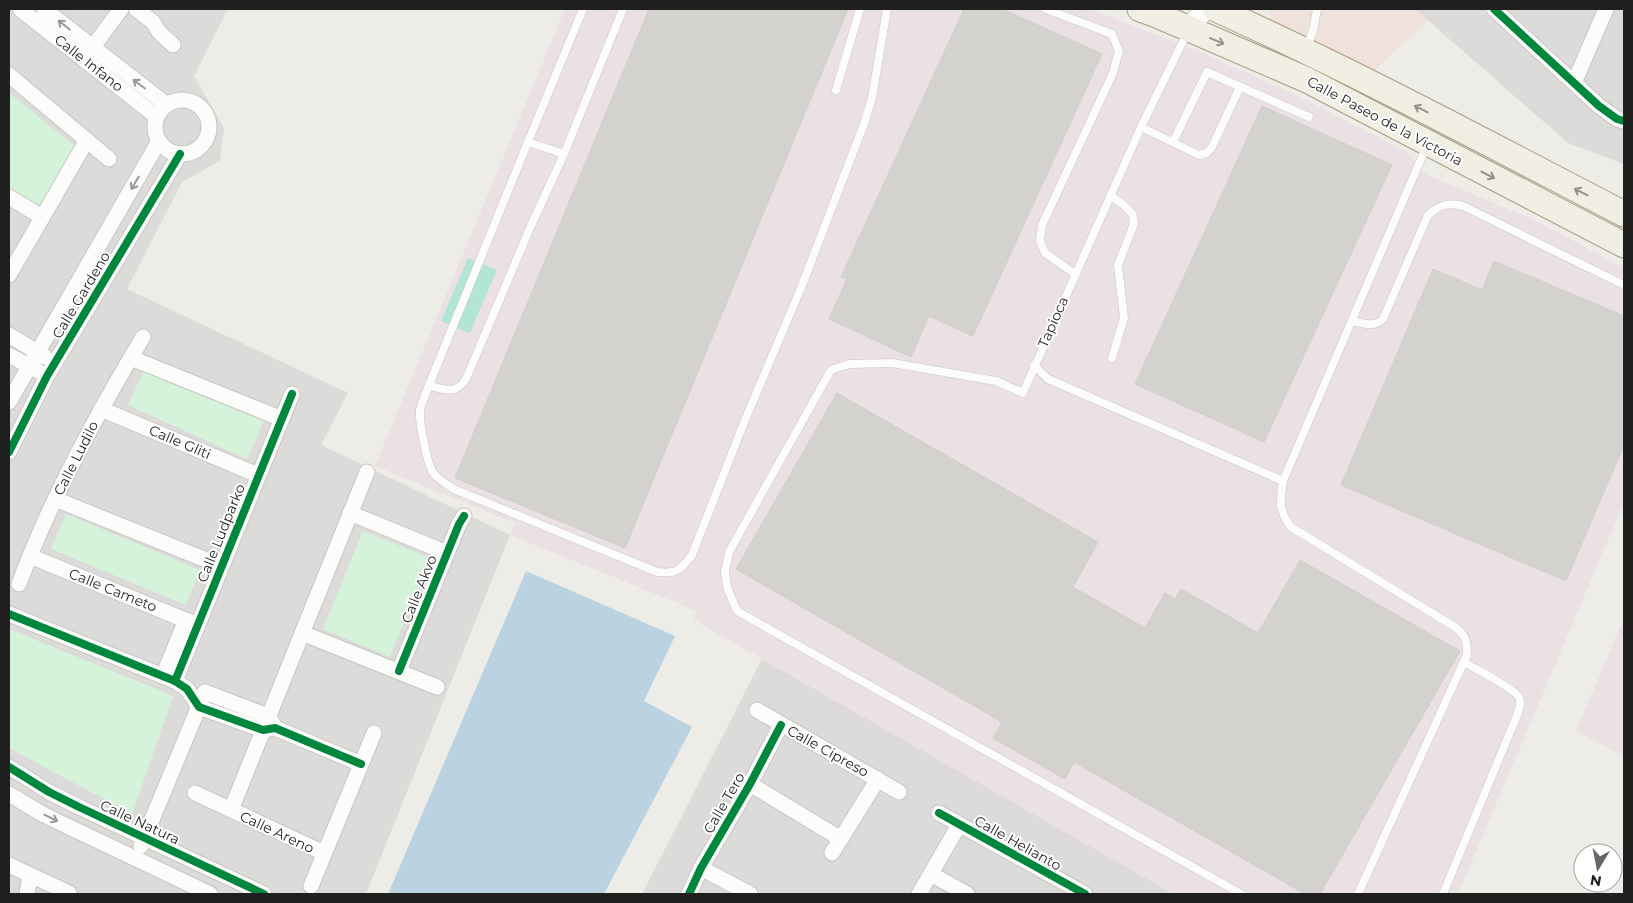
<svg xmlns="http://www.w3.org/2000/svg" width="1633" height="903" font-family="Montserrat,sans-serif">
  <rect width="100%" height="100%" fill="#edece7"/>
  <g fill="#dcdbd9">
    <polygon points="9,9 228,9 194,76 224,128 220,161 182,182 127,289 348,393 321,445 510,535 366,894 9,894"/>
    <polygon points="1415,9 1624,9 1624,164 1568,143"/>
    <polygon points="762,659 1174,894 642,894"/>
  </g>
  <polygon fill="#efe2dd" points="1269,9 1415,9 1428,20 1374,71 1271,21"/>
  <g fill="#ebe0e4">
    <polygon points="565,9 1090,9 1193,49 1313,103 1408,153 1425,174 1532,219 1624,268 1624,502 1458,894 1174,894 694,620 697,611 510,535 515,523 375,466"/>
    <polygon points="1624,619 1624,756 1576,731"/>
  </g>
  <g fill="#d5f3da">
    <polygon points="9,93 76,147 38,207 9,189"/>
    <polygon points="145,368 264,421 247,459 128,405"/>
    <polygon points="66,514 200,570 186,605 51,549"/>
    <polygon points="363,531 430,558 390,657 323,629"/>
    <polygon points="9,629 173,696 132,814 9,748"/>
  </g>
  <polygon fill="#b3e5d6" points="468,258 497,270 470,333 441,321"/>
  <polygon fill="#bbd3e0" points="526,571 675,636 644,701 692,727 604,894 388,894"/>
  <g fill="#d4d2ce" stroke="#d0cec8">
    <polygon points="649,9 848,9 625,548 455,478"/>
    <polygon points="964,9 1002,9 1102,54 973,336 929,316 911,357 829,319 847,279 841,277"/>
    <polygon points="1262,106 1392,165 1264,442 1135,384"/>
    <polygon points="1494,261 1624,316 1624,445 1566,581 1341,485 1433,269 1482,290"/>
    <polygon points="837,393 1098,542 1073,587 1145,628 1165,593 1175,599 1181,589 1258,633 1300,560 1460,651 1320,894 1305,894 1074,762 1065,779 993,738 1002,722 736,569"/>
  </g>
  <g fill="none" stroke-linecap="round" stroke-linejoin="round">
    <g stroke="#c6c6c3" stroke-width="9">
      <g id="service">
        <polyline points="583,9 528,142 564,154 623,9"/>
        <polyline points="1046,9 1112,34 1119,51 1113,73 1042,225 1040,241 1045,253 1075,274"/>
        <polyline points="1187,33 1141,127 1023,393 996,381 892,363 849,364 831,370 729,552 725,572 727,587 737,611 1241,894"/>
        <polyline points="1307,49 1314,26 1317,9"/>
        <polyline points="836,90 860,9"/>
        <polyline points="1141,127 1199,155 1207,153 1212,147 1240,87"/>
        <polyline points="1173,142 1207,72 1309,117"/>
        <path d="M564,154l-34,74 -64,151c-10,16 -22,11 -37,6 -3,8 -7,17 -9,25 -1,13 7,55 14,64 6,7 14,11 22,16l201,82c19,2 23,-1 35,-17l53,-135 56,-132 63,-164 8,-26 15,-89"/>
        <polyline points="1110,196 1123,204 1133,215 1134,224 1118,265 1124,318 1112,358"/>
        <path d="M1352,321c11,2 22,7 31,-2l45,-104c12,-10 19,-13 35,-9l161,79"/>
        <polyline points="1034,365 1048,379 1283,481"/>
        <polyline points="429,385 528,142"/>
        <path d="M1358,894l109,-239c0,-13 -1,-20 -12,-28l-164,-100c-13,-18 -11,-25 -8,-46l144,-336"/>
        <path d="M1443,894l75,-181c1,-5 4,-11 1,-16 -7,-10 -44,-28 -55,-35"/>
      </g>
    </g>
    <g stroke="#c6c6c3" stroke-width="17">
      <g id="minor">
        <polyline points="20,9 157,117"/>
        <polyline points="44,9 167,105"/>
        <polyline points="136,9 153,22 159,32 173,45"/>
        <polyline points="1494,9 1599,106 1617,119 1624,121"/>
        <polyline points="86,56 121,9"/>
        <polyline points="9,75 109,159"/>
        <polyline points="1574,83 1606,9"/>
        <circle cx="182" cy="127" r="27"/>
        <polyline points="9,197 42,217"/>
        <polyline points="9,275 87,140"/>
        <polyline points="9,335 45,357"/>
        <polyline points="9,355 38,371"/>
        <polyline points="131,358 282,419"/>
        <polyline points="9,402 159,141"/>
        <polyline points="101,409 258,475"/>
        <polyline points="9,452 47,376 180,154"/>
        <polyline points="55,499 221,566"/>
        <polyline points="350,513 447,553"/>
        <polyline points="30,556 197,625"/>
        <path d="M19,584c32,-86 77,-168 124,-247"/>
        <polyline points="9,614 175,681 187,689 199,707 263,730 275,728 361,764"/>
        <polyline points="302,633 437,687"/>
        <polyline points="399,671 459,524 464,516"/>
        <polyline points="163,676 186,620"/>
        <polyline points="175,681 292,394"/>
        <polyline points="205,692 268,716 273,724"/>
        <polyline points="757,710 899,792"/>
        <polyline points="9,767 49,792 79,807 264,894"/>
        <polyline points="750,784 841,839"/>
        <polyline points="195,793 324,853"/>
        <polyline points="9,794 44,815 210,894"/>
        <polyline points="231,810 367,472"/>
        <polyline points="939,813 1085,894"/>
        <polyline points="141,846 205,692"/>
        <polyline points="832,853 878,779"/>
        <polyline points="9,865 69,893"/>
        <polyline points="701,868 750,894"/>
        <polyline points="931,874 967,894"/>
        <polyline points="311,886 374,733"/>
        <polyline points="27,894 30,876"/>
        <polyline points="689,894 701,868 750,784 781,725"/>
        <polyline points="919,894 959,825"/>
      </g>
    </g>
    <g stroke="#c6c6c3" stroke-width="22">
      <polyline id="tertiary" points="1189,28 1205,9"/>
    </g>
    <g stroke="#a39e83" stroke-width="27">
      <g id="primary">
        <polyline points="1140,9 1157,15 1307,80 1624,245"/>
        <path d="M1216,9c139,63 273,135 408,205"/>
      </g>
    </g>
    <use href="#service" stroke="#fcfcfb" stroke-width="8"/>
    <use href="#minor" stroke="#fcfcfb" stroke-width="15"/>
    <use href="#tertiary" stroke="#fcfcfb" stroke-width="20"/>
    <use href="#primary" stroke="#f1eee4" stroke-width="25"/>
    <g stroke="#fff" stroke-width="11">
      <g id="cycleway">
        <polyline points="1494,9 1599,106 1617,119 1624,121"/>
        <polyline points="9,452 47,376 180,154"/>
        <polyline points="9,614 175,681 187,689 199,707 263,730 275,728 361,764"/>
        <polyline points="399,671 459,524 464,516"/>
        <polyline points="175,681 292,394"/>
        <polyline points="9,767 49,792 79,807 264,894"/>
        <polyline points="939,813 1085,894"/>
        <polyline points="689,894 701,868 750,784 781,725"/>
      </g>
    </g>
    <use href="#cycleway" stroke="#00873e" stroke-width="8"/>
  </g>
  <defs><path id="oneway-shaft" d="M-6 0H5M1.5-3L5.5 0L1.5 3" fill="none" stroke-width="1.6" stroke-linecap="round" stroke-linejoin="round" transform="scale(1.25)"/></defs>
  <g stroke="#999998">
    <use href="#oneway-shaft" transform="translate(64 25) rotate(-141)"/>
    <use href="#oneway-shaft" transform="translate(139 84) rotate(-143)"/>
    <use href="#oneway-shaft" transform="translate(135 183) rotate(120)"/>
    <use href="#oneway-shaft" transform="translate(51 818) rotate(26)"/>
  </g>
  <g stroke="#92918b">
    <use href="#oneway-shaft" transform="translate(1217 41) rotate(23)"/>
    <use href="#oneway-shaft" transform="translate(1421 109) rotate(-153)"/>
    <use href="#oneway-shaft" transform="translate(1488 175) rotate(27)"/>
    <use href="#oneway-shaft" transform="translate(1581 192) rotate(-153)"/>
  </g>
  <g text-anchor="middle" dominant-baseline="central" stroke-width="4" stroke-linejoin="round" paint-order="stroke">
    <g font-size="14" fill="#1f1f1f" stroke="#fff">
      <text transform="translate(89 63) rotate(38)">Calle Infano</text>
      <text transform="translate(1385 121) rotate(28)">Calle Paseo de la Victoria</text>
      <text transform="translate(81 295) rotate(-59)">Calle Gardeno</text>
      <text transform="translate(1053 322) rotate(-66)">Tapioca</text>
      <text transform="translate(180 442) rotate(23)">Calle Gliti</text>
      <text transform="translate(76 458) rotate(-63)">Calle Ludilo</text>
      <text transform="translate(221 533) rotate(-68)">Calle Ludparko</text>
      <text transform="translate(419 589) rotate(-68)">Calle Akvo</text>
      <text transform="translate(113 590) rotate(22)">Calle Cameto</text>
      <text transform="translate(828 751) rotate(29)">Calle Cipreso</text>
      <text transform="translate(724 803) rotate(-60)">Calle Tero</text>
      <text transform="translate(140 822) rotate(25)">Calle Natura</text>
      <text transform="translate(277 832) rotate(25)">Calle Areno</text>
      <text transform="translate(1018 843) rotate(29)">Calle Helianto</text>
    </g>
  </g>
  <rect width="1633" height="903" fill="none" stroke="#1f1f1f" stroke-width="20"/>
  <g transform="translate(1598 868) rotate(190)"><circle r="24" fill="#ffffff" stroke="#a5a5a5"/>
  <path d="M0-4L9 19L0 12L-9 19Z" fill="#676765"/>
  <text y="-8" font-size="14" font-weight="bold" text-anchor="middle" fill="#1f1f1f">N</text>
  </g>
</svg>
